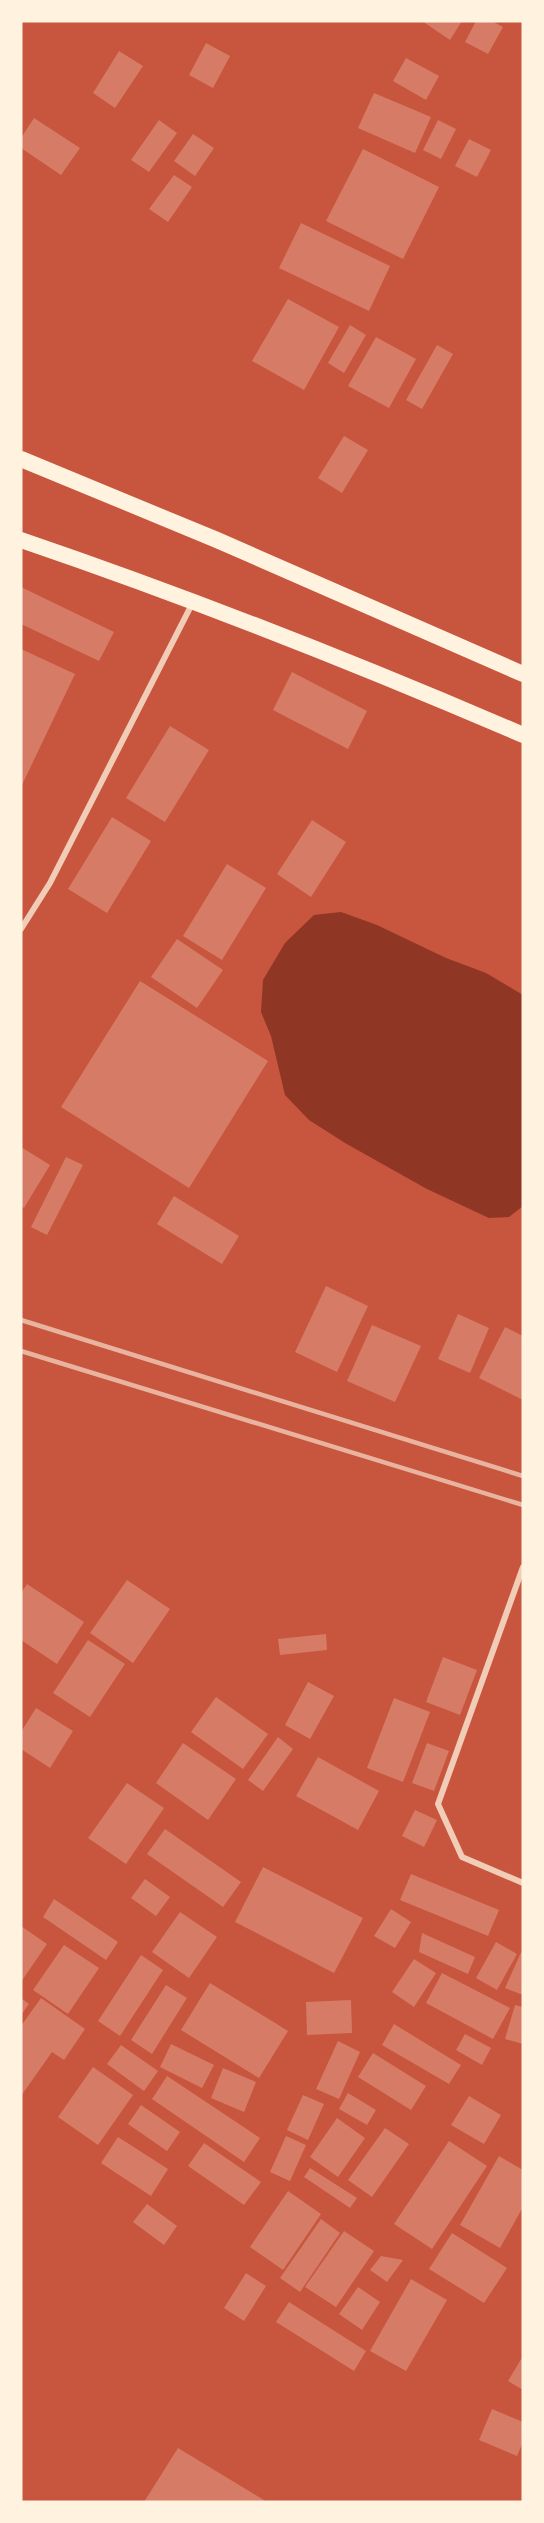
<svg xmlns="http://www.w3.org/2000/svg" width="544" height="2523" font-family="Ubuntu,sans-serif">
  <rect width="100%" height="100%" fill="#c8553d"/>
  <polygon fill="#8f3625" points="341,912 377,925 446,958 486,973 523,995 523,1206 509,1217 489,1218 427,1189 345,1143 309,1120 285,1095 271,1036 261,1012 263,980 285,943 314,915"/>
  <g fill="#d67c66">
    <polygon points="422,21 462,21 450,40"/>
    <polygon points="476,21 492,21 503,27 488,54 465,42"/>
    <polygon points="206,43 230,56 213,88 189,75"/>
    <polygon points="119,51 143,66 115,108 93,93"/>
    <polygon points="406,58 439,76 426,100 393,81"/>
    <polygon points="374,93 431,117 415,153 358,128"/>
    <polygon points="34,118 80,148 61,175 21,148 21,138"/>
    <polygon points="159,120 177,133 149,172 131,160"/>
    <polygon points="438,120 456,129 441,159 423,150"/>
    <polygon points="193,134 214,148 195,176 174,161"/>
    <polygon points="469,139 491,150 477,177 455,166"/>
    <polygon points="363,149 439,187 403,259 326,221"/>
    <polygon points="174,175 192,187 168,222 149,209"/>
    <polygon points="301,223 390,266 369,311 279,268"/>
    <polygon points="288,299 339,327 304,390 252,361"/>
    <polygon points="350,325 366,335 344,373 328,363"/>
    <polygon points="376,337 416,359 389,408 348,386"/>
    <polygon points="437,345 453,354 422,409 406,400"/>
    <polygon points="344,436 368,450 342,493 318,478"/>
    <polygon points="21,587 114,632 99,661 21,624"/>
    <polygon points="21,649 75,674 21,787"/>
    <polygon points="292,672 367,711 348,749 273,710"/>
    <polygon points="170,726 209,750 165,822 126,798"/>
    <polygon points="112,817 151,841 107,913 68,889"/>
    <polygon points="312,820 346,842 311,897 277,874"/>
    <polygon points="227,864 266,888 222,960 183,936"/>
    <polygon points="177,939 223,970 197,1008 151,977"/>
    <polygon points="140,981 268,1061 189,1188 61,1107"/>
    <polygon points="21,1147 50,1165 24,1208 21,1206"/>
    <polygon points="66,1157 83,1165 47,1235 31,1227"/>
    <polygon points="174,1196 239,1236 222,1264 157,1224"/>
    <polygon points="326,1286 368,1306 337,1372 295,1352"/>
    <polygon points="458,1314 489,1328 470,1373 438,1359"/>
    <polygon points="372,1325 421,1346 395,1402 347,1381"/>
    <polygon points="505,1327 523,1336 523,1400 479,1378"/>
    <polygon points="127,1580 170,1609 133,1663 90,1633"/>
    <polygon points="27,1584 84,1622 57,1664 21,1640 21,1593"/>
    <polygon points="326,1634 327,1650 280,1655 278,1639"/>
    <polygon points="88,1640 125,1664 90,1717 53,1693"/>
    <polygon points="443,1657 477,1670 460,1715 426,1702"/>
    <polygon points="308,1682 334,1696 310,1739 285,1725"/>
    <polygon points="216,1697 268,1734 243,1769 191,1732"/>
    <polygon points="394,1698 430,1712 403,1782 367,1768"/>
    <polygon points="36,1708 73,1731 50,1768 21,1749 21,1732"/>
    <polygon points="278,1737 293,1749 263,1791 248,1780"/>
    <polygon points="183,1743 236,1779 208,1820 156,1783"/>
    <polygon points="427,1743 449,1751 434,1791 412,1783"/>
    <polygon points="318,1757 379,1791 358,1830 296,1796"/>
    <polygon points="127,1783 164,1808 126,1864 88,1838"/>
    <polygon points="415,1810 437,1820 424,1847 402,1836"/>
    <polygon points="165,1829 241,1882 223,1907 147,1854"/>
    <polygon points="263,1867 363,1918 334,1973 235,1922"/>
    <polygon points="411,1874 499,1910 488,1936 400,1900"/>
    <polygon points="145,1879 170,1897 156,1916 131,1898"/>
    <polygon points="54,1899 118,1942 106,1960 43,1917"/>
    <polygon points="391,1909 411,1922 395,1948 374,1936"/>
    <polygon points="180,1912 217,1937 189,1978 152,1952"/>
    <polygon points="21,1926 47,1944 21,1982"/>
    <polygon points="422,1933 475,1957 468,1974 419,1952"/>
    <polygon points="496,1942 517,1954 497,1990 476,1978"/>
    <polygon points="64,1945 99,1968 68,2014 33,1990"/>
    <polygon points="523,1948 523,1995 505,1988"/>
    <polygon points="141,1955 163,1970 120,2036 98,2021"/>
    <polygon points="414,1959 436,1973 414,2007 392,1992"/>
    <polygon points="442,1973 510,2008 493,2039 426,2003"/>
    <polygon points="210,1983 288,2031 259,2078 181,2030"/>
    <polygon points="166,1985 187,1998 152,2054 131,2040"/>
    <polygon points="21,1998 29,2004 21,2015"/>
    <polygon points="41,1998 85,2029 64,2060 52,2052 21,2096 21,2026"/>
    <polygon points="351,2000 352,2033 307,2035 306,2002"/>
    <polygon points="515,2005 523,2007 523,2044 505,2039"/>
    <polygon points="394,2024 461,2065 449,2084 382,2045"/>
    <polygon points="465,2034 491,2048 482,2065 456,2050"/>
    <polygon points="338,2041 360,2052 339,2099 316,2089"/>
    <polygon points="171,2044 214,2065 202,2088 160,2067"/>
    <polygon points="121,2045 158,2071 144,2091 107,2064"/>
    <polygon points="373,2053 426,2086 411,2110 358,2077"/>
    <polygon points="93,2067 133,2095 98,2145 58,2117"/>
    <polygon points="223,2068 256,2082 244,2112 211,2098"/>
    <polygon points="167,2076 260,2138 244,2162 152,2099"/>
    <polygon points="348,2093 376,2110 367,2125 339,2109"/>
    <polygon points="303,2095 324,2104 308,2140 287,2130"/>
    <polygon points="469,2096 501,2115 484,2144 451,2125"/>
    <polygon points="141,2105 180,2132 167,2151 128,2124"/>
    <polygon points="337,2118 365,2138 338,2177 310,2157"/>
    <polygon points="385,2128 409,2144 372,2197 348,2180"/>
    <polygon points="286,2136 306,2145 290,2181 270,2172"/>
    <polygon points="118,2137 168,2169 151,2196 101,2163"/>
    <polygon points="449,2141 487,2166 432,2249 394,2224"/>
    <polygon points="204,2143 261,2182 244,2205 188,2166"/>
    <polygon points="499,2156 523,2170 523,2207 500,2248 460,2225"/>
    <polygon points="310,2168 357,2198 350,2208 304,2177"/>
    <polygon points="288,2191 321,2214 283,2270 250,2247"/>
    <polygon points="147,2204 177,2226 164,2245 133,2222"/>
    <polygon points="321,2219 340,2233 300,2292 280,2278"/>
    <polygon points="344,2231 374,2251 336,2307 305,2287"/>
    <polygon points="452,2233 507,2268 484,2303 429,2269"/>
    <polygon points="381,2256 403,2260 387,2282 370,2270"/>
    <polygon points="246,2273 266,2286 244,2321 224,2308"/>
    <polygon points="411,2279 447,2300 406,2371 370,2351"/>
    <polygon points="358,2287 380,2302 362,2330 339,2314"/>
    <polygon points="289,2302 366,2351 354,2371 276,2322"/>
    <polygon points="523,2356 523,2390 508,2381"/>
    <polygon points="492,2409 523,2422 523,2442 517,2456 479,2440"/>
    <polygon points="178,2448 267,2502 144,2502"/>
  </g>
  <g fill="none" stroke-linecap="round" stroke-linejoin="round">
    <g stroke="#f1ccb7" stroke-width="6">
      <polyline points="21,929 50,883 193,602"/>
      <polyline points="523,1567 438,1804 462,1857 523,1883"/>
    </g>
    <g stroke="#fff3e0" stroke-width="16">
      <polyline points="21,459 217,540 523,674"/>
      <path d="M21,540c170,58 337,124 502,195"/>
    </g>
    <g stroke="#e9b49f" stroke-width="4.5">
      <polyline points="21,1320 523,1476"/>
      <polyline points="21,1351 523,1505"/>
    </g>
  </g>
  <rect width="544" height="2523" fill="none" stroke="#fff3e0" stroke-width="45"/>
</svg>
